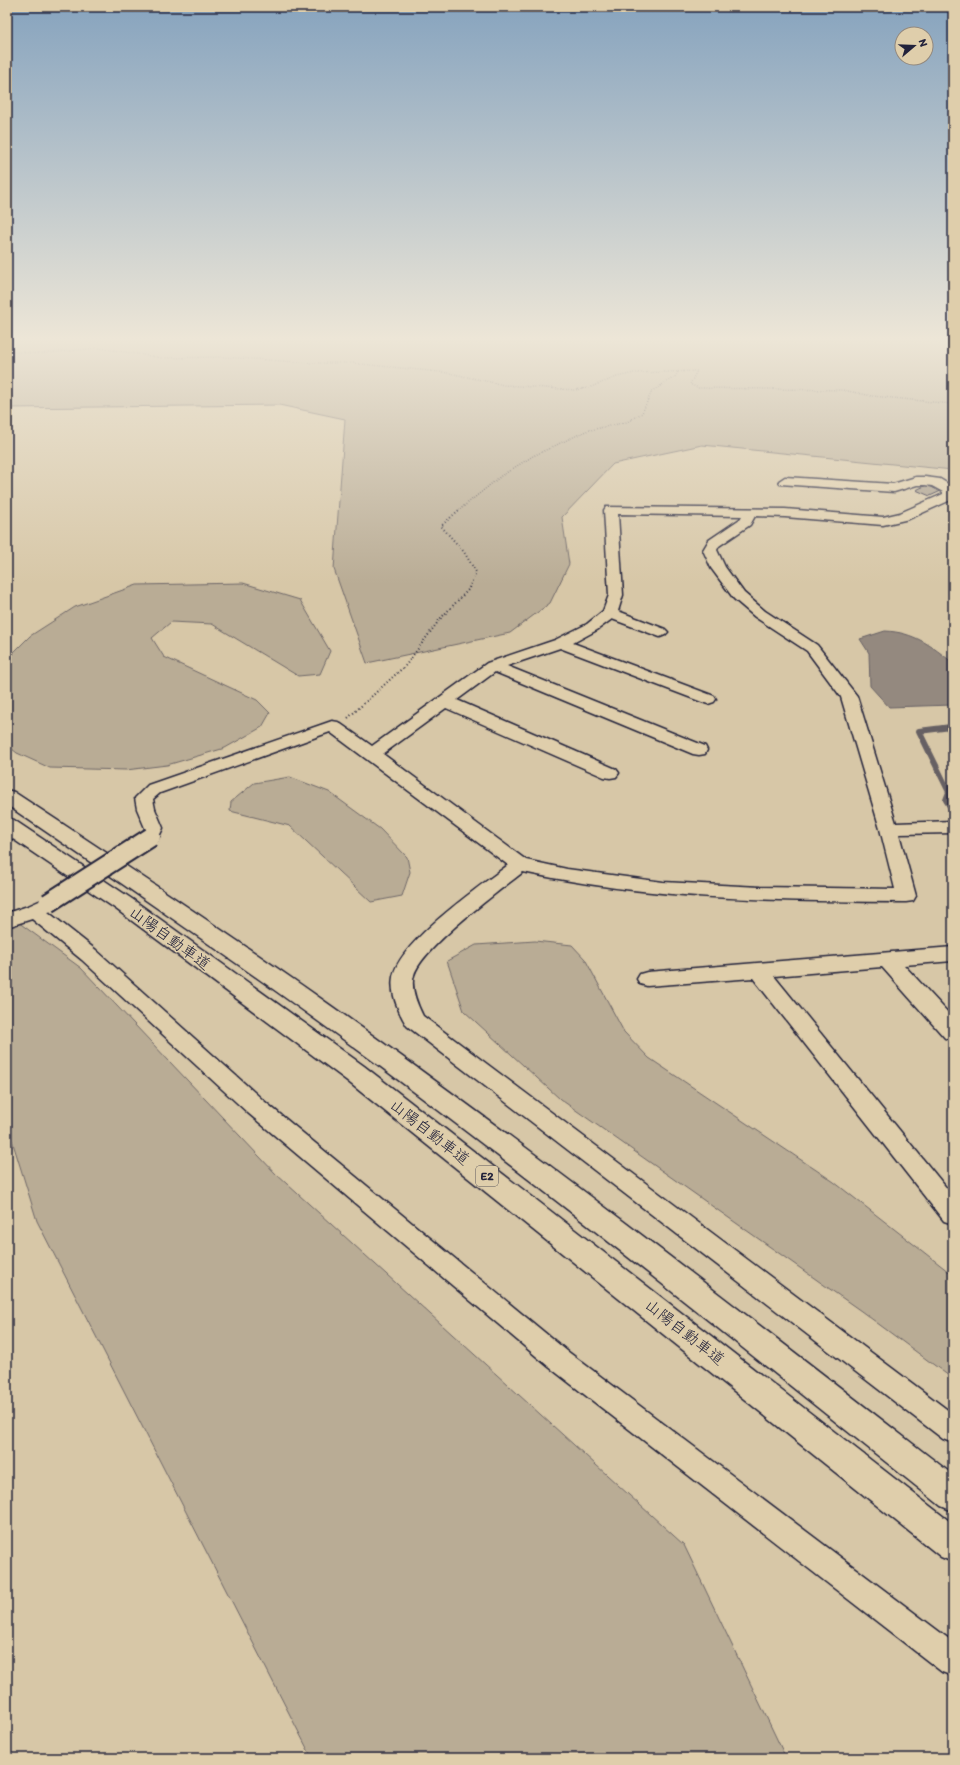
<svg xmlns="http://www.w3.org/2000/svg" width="960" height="1765" font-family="Itim,'Klee One',sans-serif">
  <rect width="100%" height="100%" fill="#d7c7a7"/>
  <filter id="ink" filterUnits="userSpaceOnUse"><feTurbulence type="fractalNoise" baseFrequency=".025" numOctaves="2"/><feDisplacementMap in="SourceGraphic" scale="8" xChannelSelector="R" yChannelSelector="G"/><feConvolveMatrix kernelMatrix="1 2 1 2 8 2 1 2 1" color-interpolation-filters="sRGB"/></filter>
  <g filter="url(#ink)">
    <g fill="#b9ac95" stroke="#6e6768">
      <polygon points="7,337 953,337 953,470 702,445 613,464 562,517 569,564 550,603 510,633 367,663 334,569 345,419 279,405 7,408"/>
      <polygon points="243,583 300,600 330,651 320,674 298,676 212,624 171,622 152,638 164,657 257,700 270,713 262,727 225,748 167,765 126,770 50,768 17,753 7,745 7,659 30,636 75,607 137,585"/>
      <polygon points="290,777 329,792 380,829 407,857 410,872 402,896 371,902 290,826 230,811 231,802 254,783"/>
      <polygon points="7,914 81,968 276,1174 684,1545 786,1758 312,1758 37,1221 7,1124"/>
      <polygon points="535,941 572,945 585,959 624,1032 649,1058 834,1182 953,1275 953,1379 861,1311 560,1099 464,1011 447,961 476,945"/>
    </g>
    <path fill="#94897f" stroke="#666064" d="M885,631c29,1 47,15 68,32v42l-64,2 -19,-21 -1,-33 -9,-14z"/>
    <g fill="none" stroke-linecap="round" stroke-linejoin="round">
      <polyline stroke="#666064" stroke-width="4.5" points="942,728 953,727"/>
      <polyline stroke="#666064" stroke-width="6" points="951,727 919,731 949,792 946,800 953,811"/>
    </g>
    <polygon fill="#a59a89" stroke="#22223b" points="927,485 941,491 930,496 916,490"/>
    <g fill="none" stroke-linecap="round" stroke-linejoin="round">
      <g stroke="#22223b" stroke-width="3">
        <g id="minor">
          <path d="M785,477l108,7 23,-7h9l15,2 13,8v12l-44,20 -26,6 -98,-8 -30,-1 -5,9 -31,21 -2,4 8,17 19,26 21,18 52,34 40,51 39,127 57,-2v12l-54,1 17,62 -3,5 -7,1c-131,-1 -254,-2 -383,-30 -25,20 -100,75 -109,103 -4,13 3,29 9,41l530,398v29l-10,-4 -536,-413c-8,-13 -17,-33 -14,-49 6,-35 86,-90 115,-112l-178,-133 -170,61 -7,6 2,10 8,19 -6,13 -6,2 -6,-2 -3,-4 3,-9 -8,-19 -2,-11 13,-13 184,-64 6,1 34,24 115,-83 68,-23 32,-16 16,-13 6,-16 -5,-85 2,-3 179,2 98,8 17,-4 43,-19v-2l-11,-6 -7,-1h-8l-23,7 -114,-8 -1,-3zM618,514l124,2 -2,3 -31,21 -6,10 8,18 23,31 21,18 52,34 34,46 39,132 15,60 -135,-2 -97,-5 -96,-13 -41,-9 -143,-106 63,-46 158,69 6,1 6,-1 3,-4 -3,-4 -159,-69 38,-28 198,82 6,1 6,-1 2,-4 -2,-4 -198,-80 53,-18 142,54 6,2 6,-2 2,-3 -2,-3 -141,-53 24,-13 15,-11 48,18 5,-2 3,-3 -3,-3 -47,-18 5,-16z"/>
          <polygon points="46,898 53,899 56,904 48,912 96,950 264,1101 567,1351 953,1642 953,1676 942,1672 549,1367 248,1113 82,960 32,919 7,927 7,913 28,906"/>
          <polygon points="953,947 953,961 904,965 953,1018 953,1040 945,1038 882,967 774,976 953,1196 953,1224 944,1221 753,978 647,986 640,984 637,979 640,974 647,972"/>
        </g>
      </g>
      <g stroke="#22223b" stroke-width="3">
        <g id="motorway">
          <path d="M7,790l7,2c127,83 253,167 376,256 191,138 377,283 563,427v36l-12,-5c-188,-150 -375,-301 -568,-445 -120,-88 -243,-172 -366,-256z"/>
          <polygon points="7,818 14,820 132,899 364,1066 953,1524 953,1562 941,1557 346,1080 116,909 7,835"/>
        </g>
      </g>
      <g stroke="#22223b" stroke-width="1.5" stroke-dasharray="0.5 2" stroke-linecap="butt">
        <polyline points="7,351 40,354 99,348 163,358 223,357 312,363 352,363 449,373 504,385 575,390 588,388 617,377 634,373 697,371 690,384 698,388 843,390 872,396 953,404"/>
        <polyline points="458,511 501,476 533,456 586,431 627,422 642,413 652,391 675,377 678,372"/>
      </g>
      <polyline stroke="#22223b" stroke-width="2" stroke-dasharray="1 2.5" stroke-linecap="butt" points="348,718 406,665 440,619 468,590 476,572 464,552 441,526 459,510"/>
      <use href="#minor" fill="#dfceab" fill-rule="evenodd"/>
      <use href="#motorway" fill="#dfceab" fill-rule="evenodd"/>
      <g stroke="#22223b" stroke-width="22" stroke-linecap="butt">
        <polyline id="minor-bridge" points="48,903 151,837"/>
      </g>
      <use href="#minor-bridge" stroke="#dfceab" stroke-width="18"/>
    </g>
  </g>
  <linearGradient id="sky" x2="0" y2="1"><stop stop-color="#86a3be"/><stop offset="0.58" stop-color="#ede6d7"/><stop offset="1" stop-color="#ede6d7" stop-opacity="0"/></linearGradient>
  <rect width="960" height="584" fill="url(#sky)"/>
  <g text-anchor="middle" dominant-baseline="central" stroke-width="3" stroke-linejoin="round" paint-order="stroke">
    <rect fill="#dfceab" stroke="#5b565d" stroke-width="1" x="476" y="1166" width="22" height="20" rx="3"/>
    <g font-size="12" font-weight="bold" fill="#22223b">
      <text x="487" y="1176">E2</text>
    </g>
    <g font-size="16" fill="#22223b" stroke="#dfceab">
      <text transform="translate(170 938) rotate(36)">山陽自動車道</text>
      <text transform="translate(430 1132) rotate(38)">山陽自動車道</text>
      <text transform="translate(685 1332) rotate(38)">山陽自動車道</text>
    </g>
  </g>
  <rect width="960" height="1765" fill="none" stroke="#dfceab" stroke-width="24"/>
  <rect x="12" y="12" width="936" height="1741" fill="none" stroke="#22223b" stroke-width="1.5" filter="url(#ink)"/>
  <g transform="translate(914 46) rotate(71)"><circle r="19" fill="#dfceab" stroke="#93897e"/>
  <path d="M0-3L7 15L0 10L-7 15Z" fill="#22223b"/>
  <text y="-6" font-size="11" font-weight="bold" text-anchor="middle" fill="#22223b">N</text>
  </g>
</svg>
